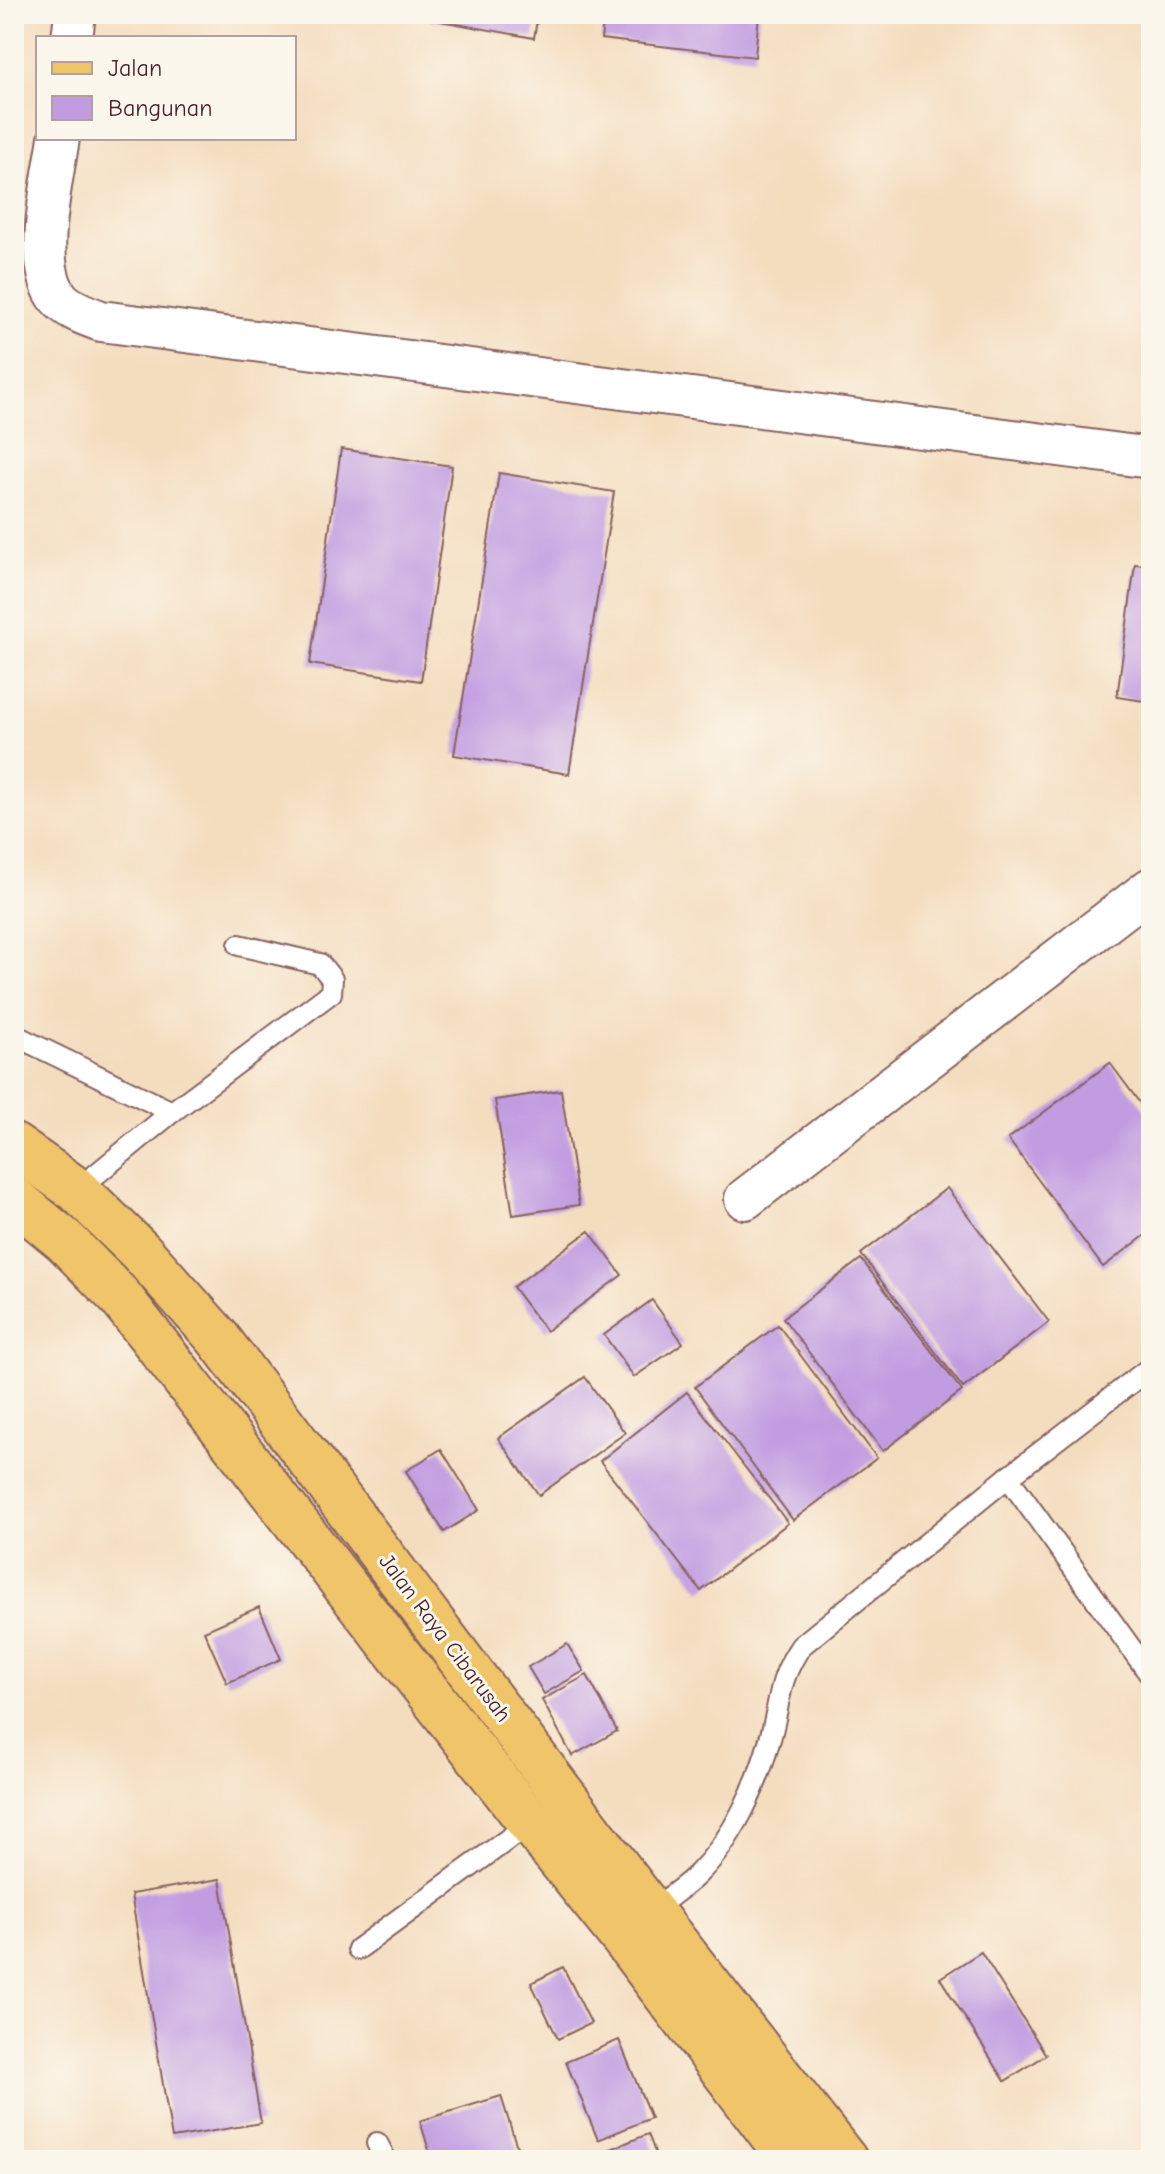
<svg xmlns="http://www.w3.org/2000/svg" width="1165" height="2174" font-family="'Comic Neue',sans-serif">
  <rect width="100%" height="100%" fill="#fbf7ec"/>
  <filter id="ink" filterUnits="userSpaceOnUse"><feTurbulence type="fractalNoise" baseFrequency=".0125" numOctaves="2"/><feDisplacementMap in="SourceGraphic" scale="16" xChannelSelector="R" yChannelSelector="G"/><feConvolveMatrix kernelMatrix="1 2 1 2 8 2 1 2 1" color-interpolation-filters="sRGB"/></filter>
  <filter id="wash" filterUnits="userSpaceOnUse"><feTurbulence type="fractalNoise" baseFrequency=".006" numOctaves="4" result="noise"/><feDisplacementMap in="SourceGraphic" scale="32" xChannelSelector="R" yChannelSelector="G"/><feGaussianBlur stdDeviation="1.8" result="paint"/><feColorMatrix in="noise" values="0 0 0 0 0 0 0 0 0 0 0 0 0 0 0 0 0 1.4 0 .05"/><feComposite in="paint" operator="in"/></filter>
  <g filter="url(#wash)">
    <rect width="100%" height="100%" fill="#f4ddbf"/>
    <g id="blocks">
      <g fill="#c19ce1">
        <polygon points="402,14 538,14 534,38"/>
        <polygon points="604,14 759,14 755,57 601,39"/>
        <polygon points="341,449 452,466 421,681 310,664"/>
        <polygon points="499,473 614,492 569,774 454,755"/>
        <polygon points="1135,564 1151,566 1151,702 1117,697"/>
        <polygon points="1110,1063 1151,1118 1151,1231 1103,1267 1008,1139"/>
        <polygon points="561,1090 579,1205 513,1215 495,1100"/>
        <polygon points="947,1188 1049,1322 963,1388 861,1254"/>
        <polygon points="589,1231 622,1275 546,1331 513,1287"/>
        <polygon points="861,1259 962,1391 883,1451 783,1318"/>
        <polygon points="652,1300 683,1343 634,1377 604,1335"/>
        <polygon points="778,1325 877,1458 793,1520 695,1387"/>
        <polygon points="585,1377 625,1433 539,1495 498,1438"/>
        <polygon points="687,1392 788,1523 701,1591 600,1461"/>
        <polygon points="441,1449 479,1510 444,1532 406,1471"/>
        <polygon points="259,1607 281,1659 227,1683 204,1631"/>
        <polygon points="567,1644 584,1671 544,1694 528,1667"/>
        <polygon points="587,1675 617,1731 572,1756 542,1700"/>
        <polygon points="220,1879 261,2123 172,2138 131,1894"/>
        <polygon points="981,1952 1046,2055 1005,2081 940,1978"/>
        <polygon points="563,1967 591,2023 558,2039 531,1983"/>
        <polygon points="619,2040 651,2118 598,2140 566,2062"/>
        <polygon points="501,2096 521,2160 432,2160 420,2121"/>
        <polygon points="648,2134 658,2160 584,2160"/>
      </g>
    </g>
  </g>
  <g filter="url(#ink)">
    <use href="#blocks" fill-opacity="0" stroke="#86625f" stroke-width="2"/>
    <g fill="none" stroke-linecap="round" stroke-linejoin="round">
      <g stroke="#86625f" stroke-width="24">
        <g id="service">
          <polyline points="14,1035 172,1112"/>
          <polyline points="77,1190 172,1112 331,993 332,979 320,964 239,945"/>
          <polyline points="1008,1477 1151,1676"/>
          <path d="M650,1914c14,-15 33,-25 48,-40 35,-35 59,-87 72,-135 11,-38 7,-58 31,-93l207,-169 143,-110"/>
          <polyline points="358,1949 530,1823"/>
          <polyline points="377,2143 386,2160"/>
        </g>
      </g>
      <g stroke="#86625f" stroke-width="44">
        <g id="minor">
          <polyline points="72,38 75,14"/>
          <path d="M59,138c-6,42 -27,124 -1,159 9,12 29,19 43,24l1050,137"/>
          <polyline points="745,1199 1151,888"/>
        </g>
      </g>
      <g stroke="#86625f" stroke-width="48">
        <g id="primary">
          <polyline points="14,1146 77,1190 141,1252 217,1337 651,1911 845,2160"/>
          <polyline points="14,1199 65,1241 120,1297 530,1823 626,1942 791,2160"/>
        </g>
      </g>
      <use href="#service" stroke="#fff" stroke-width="20"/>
      <use href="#minor" stroke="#fff" stroke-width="40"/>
      <use href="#primary" stroke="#f0c469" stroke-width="44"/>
    </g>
  </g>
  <g text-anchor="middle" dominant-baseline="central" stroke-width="6" stroke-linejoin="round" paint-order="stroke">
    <g font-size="22" fill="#4a1f2b" stroke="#fbf7ec">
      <text transform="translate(445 1638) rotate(53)">Jalan Raya Cibarusah</text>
    </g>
  </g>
  <rect width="1165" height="2174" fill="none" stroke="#fbf7ec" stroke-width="48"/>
  <rect x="36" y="36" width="260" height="104" fill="#fbf7ec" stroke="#b4a19f" stroke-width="2"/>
  <rect x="52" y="62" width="40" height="12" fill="#f0c469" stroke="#b4a19f" stroke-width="2"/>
  <text x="108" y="76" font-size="24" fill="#4a1f2b">Jalan</text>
  <rect x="52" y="96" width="40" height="24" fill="#c19ce1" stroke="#b4a19f" stroke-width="2"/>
  <text x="108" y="116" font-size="24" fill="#4a1f2b">Bangunan</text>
</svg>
